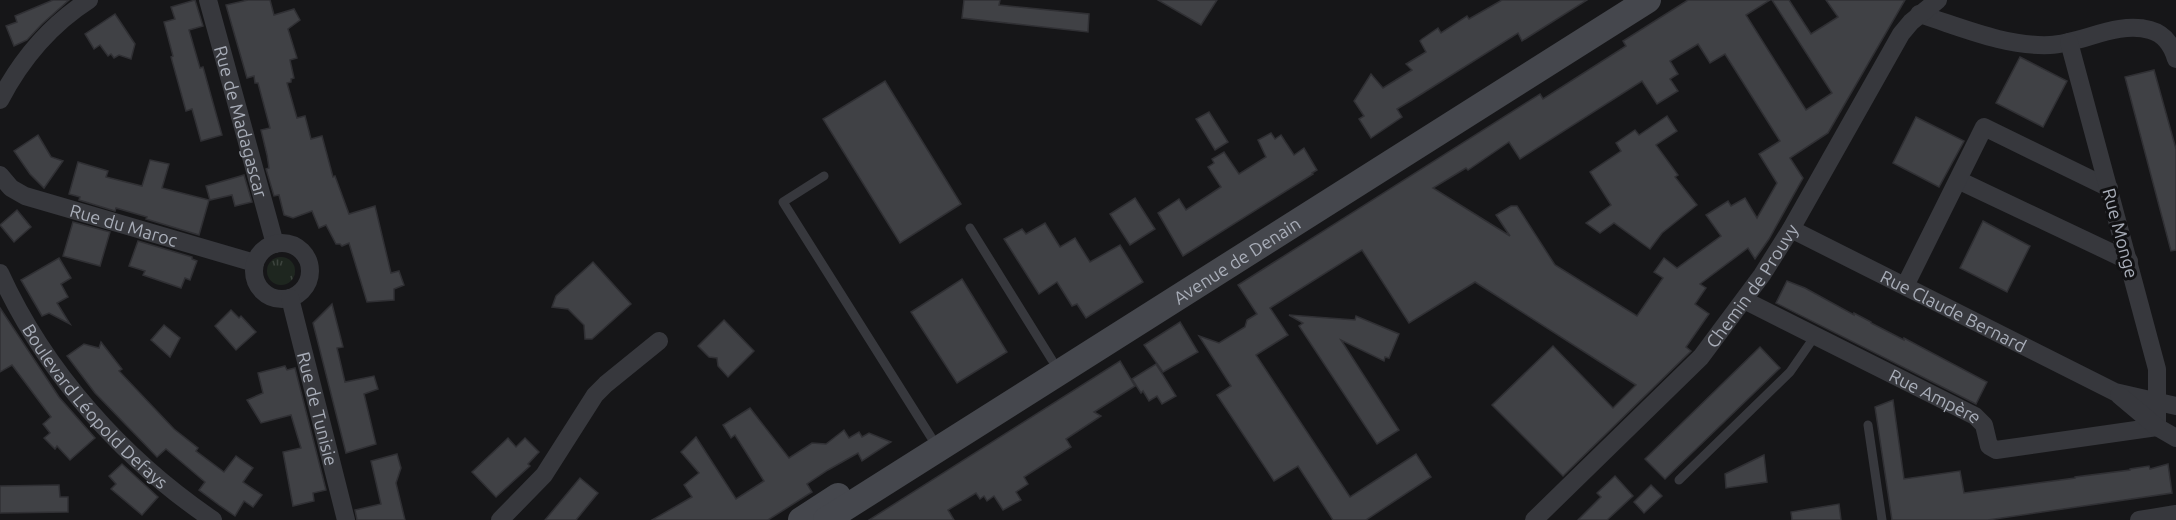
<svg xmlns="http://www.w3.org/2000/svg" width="2176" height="520" font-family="Ubuntu,sans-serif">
  <defs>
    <pattern id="grass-tufts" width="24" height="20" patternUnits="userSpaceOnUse" patternTransform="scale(1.5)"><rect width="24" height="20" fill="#1e261f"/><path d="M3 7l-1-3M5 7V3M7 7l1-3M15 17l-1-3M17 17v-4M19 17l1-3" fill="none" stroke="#3c433d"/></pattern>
  </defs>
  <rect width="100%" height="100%" fill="#161618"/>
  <circle fill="url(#grass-tufts)" cx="281" cy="271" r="14"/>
  <g fill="#404145" stroke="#303034" stroke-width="1.5" fill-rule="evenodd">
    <polygon points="53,0 69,0 42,24 27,40 14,46 6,26 17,22 15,16"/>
    <polygon points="195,0 203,26 189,30 200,68 203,67 222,135 201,141 192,109 186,111 171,57 173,56 164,22 175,19 171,7"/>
    <polygon points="248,0 270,0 274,15 294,9 300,20 288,29 297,58 290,60 294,78 291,79 291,82 287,83 297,118 305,116 311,139 322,136 333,177 335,176 349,214 375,206 391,273 399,271 404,285 394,289 394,300 367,302 349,243 342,246 340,244 336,244 326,225 319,228 312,211 293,218 284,215 279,195 274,196 266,169 269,168 267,155 261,130 270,128 258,83 255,83 254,76 247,78 226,5"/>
    <polygon points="964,0 1000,0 999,5 1089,14 1088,32 962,18"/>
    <polygon points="1158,0 1217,0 1201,25"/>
    <polygon points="1502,0 1587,0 1522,41 1518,33 1412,100 1397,109 1402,117 1371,138 1359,119 1364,116 1354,101 1371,74 1383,88 1412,70 1406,64 1426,52 1420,41 1422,39 1438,28 1441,33 1467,16 1469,19"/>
    <path d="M1688,0h82l-24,15 60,95 26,-17 -60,-93h17l22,34 27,-17 -12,-17h79l-77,133 -38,25 13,20 -34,61 -14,20 -7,-11 -48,36 6,4 -11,16 14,10 -23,33 5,4 -128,125 -71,-71 61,-59 60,62 23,-23 -161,-103 -66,41 -47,-73 -92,58 18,27 -32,20 94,142 66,-43 15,23 -65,43h-33l-35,-54 -24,15 -57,-86 14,-9 -32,-50 20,7 26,-16 2,-7 10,-6 -19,-29 302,-191 3,5 83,-53 -3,-5zM1698,44l12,19 15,-9 55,87 -21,13 18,29 -20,35 -12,-20 -14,8 -3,-5 -22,14 15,21 -44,32 -13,-10 -10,14 9,6 -26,38 -82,-51 -38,-59h-6l-15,9 14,21 -77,-48 33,-20 2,2 41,-28 11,17 122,-78 15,23 21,-13 -8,-12 8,-5 -8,-13z"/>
    <polygon points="115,14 135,44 131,59 119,55 114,58 111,54 108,56 100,45 94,49 85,34"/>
    <polygon points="2020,57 2067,81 2043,127 1996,103"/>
    <polygon points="2154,70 2176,149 2176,250 2171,251 2125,77"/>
    <polygon points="885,81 961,204 900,243 823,119"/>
    <polygon points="1209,112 1228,142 1215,150 1196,119"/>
    <polygon points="1667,116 1677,131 1656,145 1678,175 1675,177 1697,205 1662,233 1650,249 1614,223 1600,233 1586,223 1611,205 1590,172 1621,151 1616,143 1635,130 1639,135"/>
    <polygon points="1916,117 1964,141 1939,187 1893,163"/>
    <polygon points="1271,133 1275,139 1281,135 1294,155 1304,148 1317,170 1312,173 1313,174 1183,256 1158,213 1179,199 1186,210 1221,187 1208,167 1214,163 1212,159 1224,152 1239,174 1266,157 1258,140"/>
    <polygon points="38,135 51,157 63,161 44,188 30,174 14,151"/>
    <polygon points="150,160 169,164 162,188 209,200 199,235 146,219 147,217 116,208 115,211 79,200 80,197 69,194 78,162 108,171 106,177 142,186"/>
    <polygon points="244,175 252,202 235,206 232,195 210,200 206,186"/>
    <polygon points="1135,198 1155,229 1130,245 1110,214"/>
    <polygon points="17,210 31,227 14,242 0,225"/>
    <polygon points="1983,221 2030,246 2007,292 1960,268"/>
    <polygon points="73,222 110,232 100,266 63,256"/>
    <polygon points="1045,223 1060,247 1075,238 1090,262 1120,245 1143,282 1086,318 1077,304 1072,306 1057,282 1039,294 1004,239 1022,229 1026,234"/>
    <polygon points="138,241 192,257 192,259 197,261 190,280 185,278 181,288 143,275 145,271 129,266"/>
    <polygon points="59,258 71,278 61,284 68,297 57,303 70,324 49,313 42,316 21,280"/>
    <polygon points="593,262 631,304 592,339 585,339 584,325 568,309 552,307 556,296"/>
    <polygon points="962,279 1007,352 957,383 911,312"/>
    <polygon points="1787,281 1805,288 1854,315 1854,313 1871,322 1871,323 1904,340 1904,338 1987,382 1976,404 1776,303"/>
    <polygon points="332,304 343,347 337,348 345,382 374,376 378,389 364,394 376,444 346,453 313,323"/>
    <polygon points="0,308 59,397 95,438 70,460 57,446 55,449 44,438 50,433 43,424 51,417 12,365 0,372"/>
    <polygon points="231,310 239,318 241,316 256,332 236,350 215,326"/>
    <polygon points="1289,315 1355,320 1356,316 1399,334 1389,358 1385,357 1384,361 1341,340 1399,430 1377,444 1299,326 1303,323"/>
    <polygon points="724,320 754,351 728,377 718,366 717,358 709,357 698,346"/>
    <polygon points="1180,322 1198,352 1163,372 1144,345"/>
    <polygon points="164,325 180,338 170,357 151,340"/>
    <polygon points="101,342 122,369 119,371 174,429 198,448 196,451 224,472 236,456 253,468 243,482 262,495 253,507 244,501 235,516 219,505 199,490 205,482 166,449 157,457 95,393 67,356 84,344 99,348"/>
    <polygon points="1760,347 1780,368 1665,479 1645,459"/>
    <polygon points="1120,361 1135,386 1094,412 1101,416 1066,439 1071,447 1024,477 1028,484 1016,492 1021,500 1003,510 994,496 987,501 984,496 980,499 976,493 948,510 954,520 869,520"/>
    <polygon points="1156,364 1176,396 1162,404 1157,396 1149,401 1143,391 1141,393 1132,379"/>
    <polygon points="285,366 287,370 295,368 326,490 313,493 314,501 293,506 283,452 301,448 291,415 261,423 247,400 263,393 258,373"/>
    <polygon points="1893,400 1904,479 1960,471 1964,493 2075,478 2075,477 2130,470 2130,469 2149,466 2150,469 2168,464 2172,493 1988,520 1892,520 1875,407"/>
    <polygon points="750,408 789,458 812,443 826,444 844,430 849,438 859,432 862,437 869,433 891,442 862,461 858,453 828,470 807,484 812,492 768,520 652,520 692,497 684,485 699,473 681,452 696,437 736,499 764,481 735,435 731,438 723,425"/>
    <polygon points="508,438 516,447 525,438 539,452 528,464 530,466 496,497 472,472"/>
    <polygon points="397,454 401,468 396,483 405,520 357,520 355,510 381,504 371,461"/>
    <polygon points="1764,455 1767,482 1726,488 1725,474"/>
    <polygon points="122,464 158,497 142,515 111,489 116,484 109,476"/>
    <polygon points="1615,476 1633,496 1607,520 1578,520 1601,497 1597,493"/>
    <polygon points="580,478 598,493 576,520 545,520"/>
    <polygon points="59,485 60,497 68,497 68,512 0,513 0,486"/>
    <polygon points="1651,485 1662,496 1644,513 1634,502"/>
    <polygon points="1839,504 1841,520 1792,520 1791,512"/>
  </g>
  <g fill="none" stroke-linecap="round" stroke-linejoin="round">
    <g stroke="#37383d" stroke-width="9">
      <polyline points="824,176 783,202 931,437"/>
      <polyline points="970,228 1052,360"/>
      <polyline points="1868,425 1882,520"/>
      <polyline points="1679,480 1790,372 1815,336"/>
    </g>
    <g stroke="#37383d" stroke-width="18">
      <path id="s1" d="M208,0l67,244"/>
      <path d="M1919,14c42,13 87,33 131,31 33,-2 67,-24 100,-15 15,4 22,15 26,29"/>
      <path d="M0,100c21,-40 50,-75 89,-100"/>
      <path id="s2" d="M0,175l11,13 14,8 230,67"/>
      <polyline points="1958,180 2129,261"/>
      <path id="s3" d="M1791,229l324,163 61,14"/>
      <circle cx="282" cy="271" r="28"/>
      <path id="s4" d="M0,273c45,99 123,186 213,247"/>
      <polyline points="1905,286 1984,127 2109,188"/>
      <path id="s5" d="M290,298l56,222"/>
      <path id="s6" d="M1744,300l231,116 9,9 5,21 7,4 161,-23v-58l-88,-327"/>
      <polyline points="2119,395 2157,427 2176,438"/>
      <polyline points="500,520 544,475 595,395 606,384 659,341"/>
      <path id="s7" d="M1534,520l167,-163 61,-82 29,-46 110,-195 10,-12 27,-22"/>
      <polyline points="2139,520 2176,514"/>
    </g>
    <g stroke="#45474d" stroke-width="26">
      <polyline points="801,520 838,496"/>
      <path id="s8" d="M826,520l822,-520"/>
    </g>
  </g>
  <g text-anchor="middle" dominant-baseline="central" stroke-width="6" stroke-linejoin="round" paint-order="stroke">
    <g font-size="18" fill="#a8adb8" stroke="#111113">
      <text stroke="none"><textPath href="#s1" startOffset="126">Rue de Madagascar</textPath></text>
      <text stroke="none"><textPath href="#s2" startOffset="136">Rue du Maroc</textPath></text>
      <text transform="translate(2121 233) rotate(75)">Rue Monge</text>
      <text stroke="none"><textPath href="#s8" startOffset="486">Avenue de Denain</textPath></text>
      <text stroke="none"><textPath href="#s7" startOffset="321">Chemin de Prouvy</textPath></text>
      <text stroke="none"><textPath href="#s3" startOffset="182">Rue Claude Bernard</textPath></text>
      <text stroke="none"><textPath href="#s6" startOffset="214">Rue Ampère</textPath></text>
      <text stroke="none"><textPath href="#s4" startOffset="165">Boulevard Léopold Defays</textPath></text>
      <text stroke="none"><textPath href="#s5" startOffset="114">Rue de Tunisie</textPath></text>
    </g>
  </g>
</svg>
